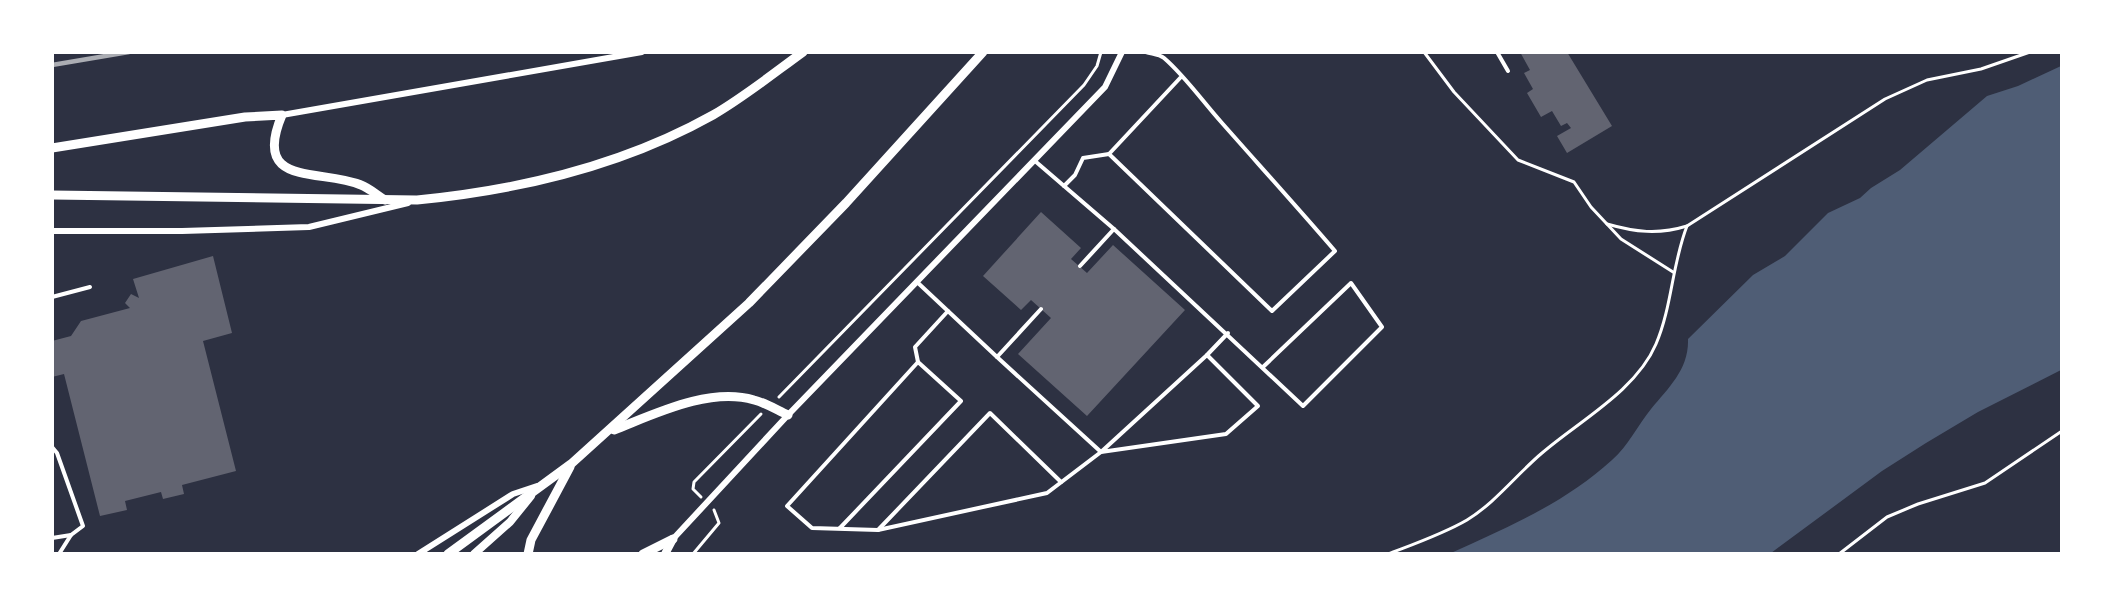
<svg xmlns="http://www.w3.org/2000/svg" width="2114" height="606" font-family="Overpass,sans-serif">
  <rect width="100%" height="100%" fill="#2d3142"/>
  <path fill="#4f5d75" d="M2061,66v304l-83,42 -52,31 -44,28 -111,82h-320c57,-26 114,-50 161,-93 16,-14 26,-35 39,-51 18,-22 38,-40 37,-70l65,-64 32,-19 43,-43 32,-15 11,-10 29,-18 87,-74 31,-10z"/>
  <g fill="#626471">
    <polygon points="1520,52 1567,52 1612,126 1567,153 1557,136 1571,128 1567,123 1561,126 1552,111 1541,117 1527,93 1533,89 1524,73 1530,70"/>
    <polygon points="1041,212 1081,248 1071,259 1087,273 1113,245 1185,310 1087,416 1018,354 1051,318 1031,300 1021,310 983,276"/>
    <polygon points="213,256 232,333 203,341 236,471 182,485 184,494 163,499 161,492 125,501 127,510 100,516 64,374 52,377 52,341 71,336 81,321 130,308 125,303 131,294 139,298 133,279"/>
  </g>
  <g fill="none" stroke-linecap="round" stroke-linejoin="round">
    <g stroke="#fff" stroke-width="3">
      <polyline points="1424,52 1454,92 1518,160 1574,182 1591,207 1621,239 1673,272"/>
      <path d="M1607,224c28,8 51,11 80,2"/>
      <polyline points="779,397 1084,85 1097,66 1101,52"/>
      <polyline points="701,497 693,489 694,482 761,414"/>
      <polyline points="693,554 719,523 714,510"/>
      <path d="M1388,554c26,-10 55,-20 79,-34 28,-17 50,-46 75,-67 37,-32 94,-62 114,-109 16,-37 16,-80 31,-118l198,-127 42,-19 54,-11 49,-17"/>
      <polyline points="1839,554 1887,517 1918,504 1985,483 2062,431"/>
    </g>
    <g stroke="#fff" stroke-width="4">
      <path d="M1146,52c6,2 13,2 18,6 21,18 39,44 58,65 38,43 76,85 113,128l-63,60 -163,-157 72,-77"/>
      <polyline points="1497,52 1508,71"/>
      <polyline points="1035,161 1114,229 1303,406 1382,327 1351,283 1263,367"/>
      <polyline points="1064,186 1075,175 1083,158 1109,154"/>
      <polyline points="1080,266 1114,229"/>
      <polyline points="917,282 997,357 1041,309"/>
      <polyline points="52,297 90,287"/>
      <polygon points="1207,355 1258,406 1226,434 1101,452"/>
      <polyline points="1207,355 1228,333"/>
      <polyline points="918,362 915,347 948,311"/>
      <polyline points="52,447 57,453 83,526 71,535 59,554"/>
      <polyline points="839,529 961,401 918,362 787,506 812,528 878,530 1047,493 1101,452 997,357"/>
      <polyline points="878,530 990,413 1061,482"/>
      <polyline points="52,538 71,535"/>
    </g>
    <g stroke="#fff" stroke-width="6">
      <polyline points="282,115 642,52"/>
      <polyline points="52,231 182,231 309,227 408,203"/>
      <polyline points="673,539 788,415 1105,87 1122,52"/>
      <polyline points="418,554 513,494 537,486"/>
    </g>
    <g stroke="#fff" stroke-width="8">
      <polyline points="474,554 510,522 531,496"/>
      <polyline points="665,554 673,539"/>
    </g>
    <g stroke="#fff" stroke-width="9">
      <path d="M52,148l193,-31 37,-2c-31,73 38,53 79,70 8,3 16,10 24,15"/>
      <path d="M52,195l365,5c103,-10 205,-34 296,-85 31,-18 61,-42 90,-63"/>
      <path d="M614,430c41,-16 95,-43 140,-30 12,3 23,10 34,15"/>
      <polyline points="448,554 571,464 749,303 846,203 983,52"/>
      <polyline points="528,554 531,540 570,467"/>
      <polyline points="643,554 673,539"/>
    </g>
    <polyline stroke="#abadb3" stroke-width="4.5" points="52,65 129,52"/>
  </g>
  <rect width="2114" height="606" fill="none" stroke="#ffffff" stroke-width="108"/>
</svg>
